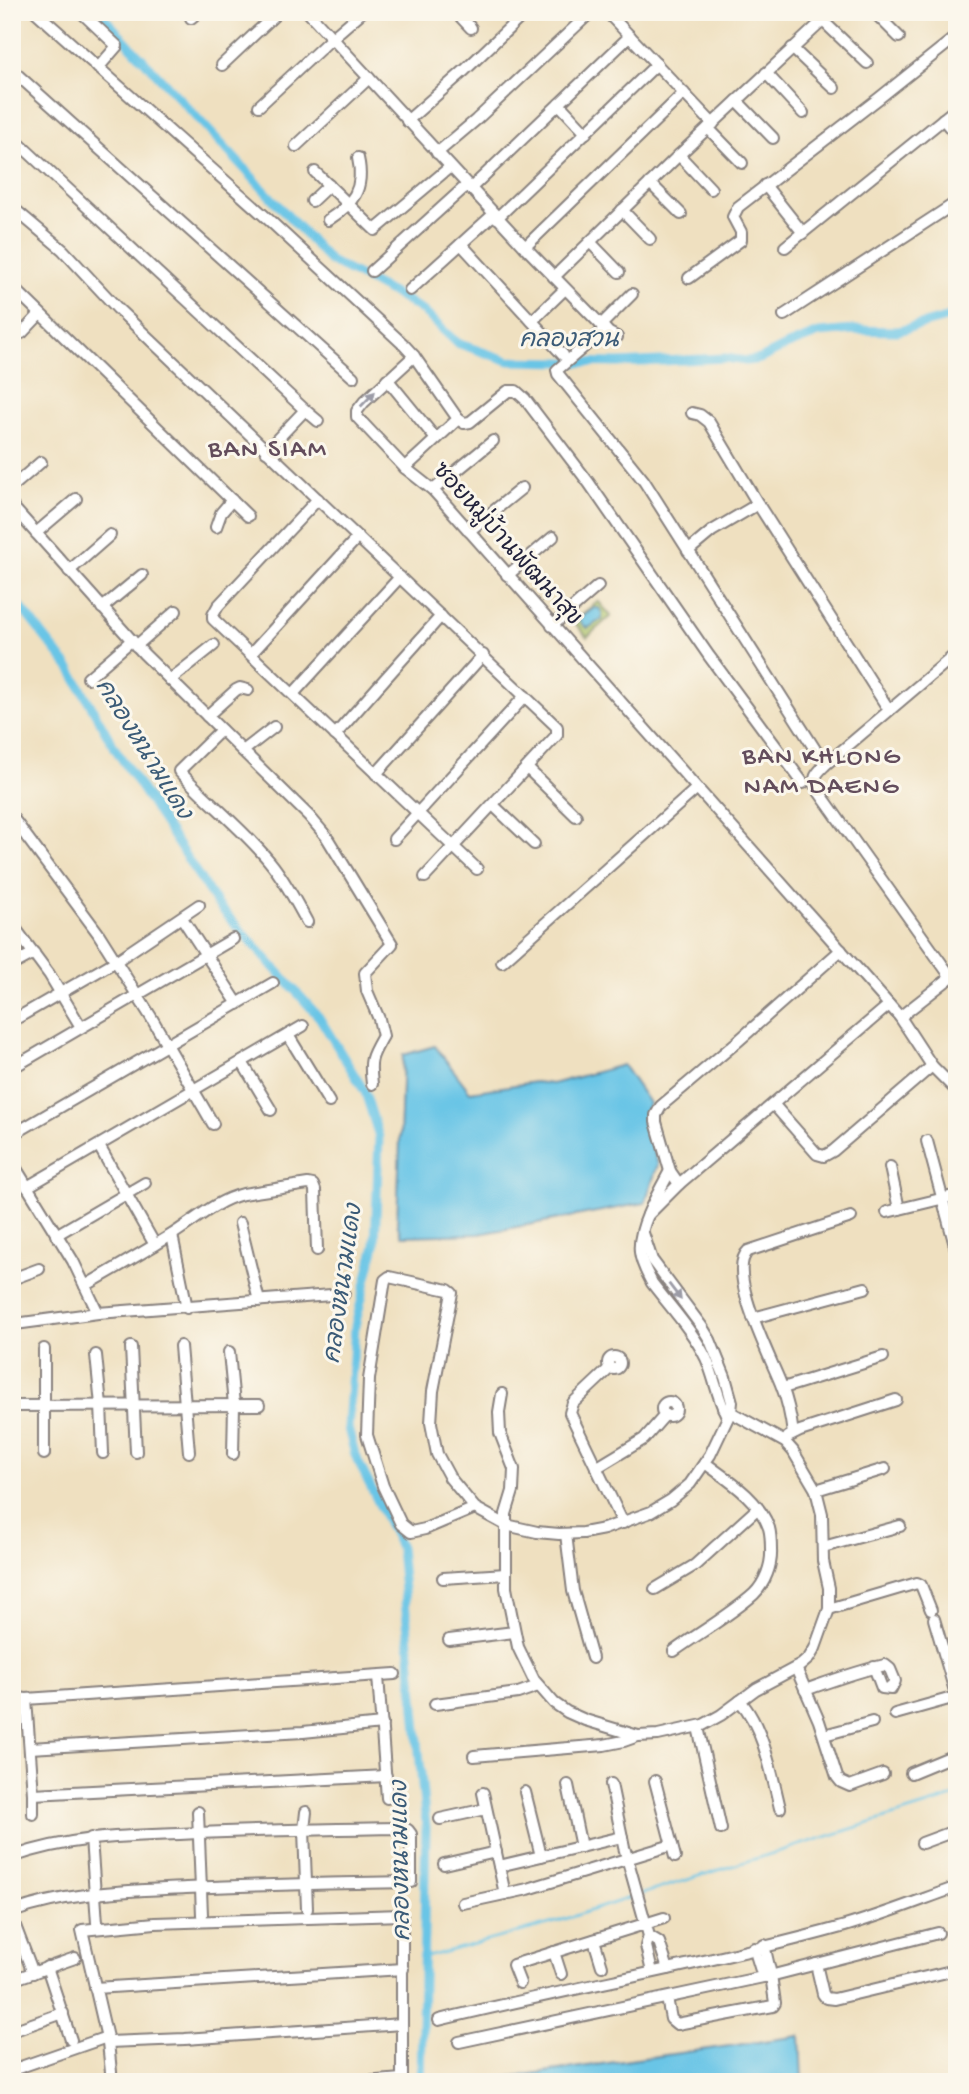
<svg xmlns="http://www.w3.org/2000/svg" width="969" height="2094" font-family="'Gochi Hand','Playpen Sans Thai',sans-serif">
  <rect width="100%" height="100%" fill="#fbf7ec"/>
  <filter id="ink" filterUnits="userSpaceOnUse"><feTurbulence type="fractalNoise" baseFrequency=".0143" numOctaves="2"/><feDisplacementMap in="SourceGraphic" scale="14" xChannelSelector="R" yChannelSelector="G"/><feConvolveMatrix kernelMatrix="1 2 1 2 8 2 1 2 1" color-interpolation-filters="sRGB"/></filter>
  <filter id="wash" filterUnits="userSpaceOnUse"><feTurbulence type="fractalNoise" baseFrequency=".00686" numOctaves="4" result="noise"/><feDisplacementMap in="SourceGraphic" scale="28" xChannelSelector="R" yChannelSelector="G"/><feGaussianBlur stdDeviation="1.57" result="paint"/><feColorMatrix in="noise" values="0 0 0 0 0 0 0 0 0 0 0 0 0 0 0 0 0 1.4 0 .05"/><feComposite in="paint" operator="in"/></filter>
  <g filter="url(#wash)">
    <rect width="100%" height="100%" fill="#efe0c0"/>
    <polygon fill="#b0c56a" stroke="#697452" stroke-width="2" points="598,601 611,616 587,637 574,622"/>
    <g fill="#69c5e6" stroke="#467490" stroke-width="2">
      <polygon points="594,608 599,608 602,613 602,619 588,628 584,626 580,621 582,617"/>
      <polygon points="435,1046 470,1092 535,1082 552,1084 623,1065 649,1103 644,1121 658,1164 645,1203 479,1234 402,1236 397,1224 403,1055"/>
      <polygon points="800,2036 802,2082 474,2082"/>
    </g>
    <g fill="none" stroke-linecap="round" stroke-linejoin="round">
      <g stroke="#69c5e6" stroke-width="2.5">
        <polyline points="642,1894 957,1796"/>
        <polyline points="423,1958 553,1923 635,1896"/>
      </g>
      <g stroke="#69c5e6" stroke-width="9">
        <polyline points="99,12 330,261 404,299 423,311 457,343 509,361 618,363 725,358 746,361 760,359 788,345 819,333 853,330 898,331 957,315"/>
        <polyline points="12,596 71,670 114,747 217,904 319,1017 365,1092 379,1137 375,1245 355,1326 348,1428 355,1455 400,1547 426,1827 421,2082"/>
      </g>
    </g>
  </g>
  <g filter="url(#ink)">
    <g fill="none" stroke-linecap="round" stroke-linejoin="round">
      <g stroke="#88817e" stroke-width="14">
        <g id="minor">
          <polyline points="36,12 269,220 403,344 414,356 458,419 405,468"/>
          <polyline points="81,12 117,46 98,68"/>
          <polyline points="308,12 525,247 609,333 617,337"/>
          <polyline points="456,12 471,28"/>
          <polyline points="607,12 713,124"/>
          <polyline points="874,12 899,37"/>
          <polyline points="927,12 928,14"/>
          <polyline points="191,18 198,12"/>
          <polyline points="823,21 867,63"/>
          <polyline points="792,48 834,88"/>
          <polyline points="222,65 278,12"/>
          <polyline points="12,70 353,377"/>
          <polyline points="766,73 803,113"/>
          <polyline points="737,101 773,138"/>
          <polyline points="559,104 586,133"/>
          <polyline points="259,106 332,38 362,12"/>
          <polyline points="943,119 957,136"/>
          <polyline points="407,121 465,70 526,12"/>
          <polyline points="708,128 742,163"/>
          <polyline points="12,137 305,410 266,451"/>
          <polyline points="296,146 369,78"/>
          <polyline points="437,153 476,120 591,12"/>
          <polyline points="679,155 711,189"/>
          <polyline points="315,172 375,230 450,167"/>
          <polyline points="650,183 681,214"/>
          <polyline points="765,185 803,233"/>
          <polyline points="470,189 630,36"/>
          <polyline points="312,201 329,185"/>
          <polyline points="12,207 63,250 118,309 557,727 557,735 425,877"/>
          <polyline points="622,210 650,239"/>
          <polyline points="497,218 657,64"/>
          <path d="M328,220c25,-16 37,-31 30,-62"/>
          <polyline points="590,242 619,272"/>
          <polyline points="461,244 563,355"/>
          <polyline points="525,247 684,93"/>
          <polyline points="785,247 957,108"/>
          <polyline points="372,271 467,185"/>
          <polyline points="554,277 679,155 832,12"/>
          <polyline points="689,278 741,240 741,232 733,217 738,207 878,99 957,36"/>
          <polyline points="12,286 248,516"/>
          <polyline points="410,290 494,214"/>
          <polyline points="784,315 957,202"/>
          <polyline points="532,321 565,289"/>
          <polyline points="601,325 632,294"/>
          <polyline points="605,329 557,370 558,374 644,481 825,765"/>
          <polyline points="22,333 40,314"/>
          <polyline points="414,356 364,402 357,411 357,417 405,468 433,490 900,1017 932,1066 957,1091"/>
          <polyline points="387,379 436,439"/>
          <polyline points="305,410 318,421"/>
          <polyline points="692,413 700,415 709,422 758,504 889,710"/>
          <polyline points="458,419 464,423 470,422 508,391 516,391 525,399 589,483 709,656 803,783"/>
          <polyline points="12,487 41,462"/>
          <polyline points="433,490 493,441"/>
          <polyline points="318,499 218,606 213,615 213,619 477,869"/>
          <path d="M12,506l132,148 165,162 17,20 66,108 -27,29 2,18 12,28 4,17c-12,21 -14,23 -11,48"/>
          <polyline points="216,527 221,513 232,500"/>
          <polyline points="469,531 522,488"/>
          <polyline points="36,533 76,499"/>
          <polyline points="688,551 712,531 758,504"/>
          <polyline points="69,571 110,535"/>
          <polyline points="507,575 509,574 553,537"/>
          <polyline points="102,608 142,575"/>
          <polyline points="552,626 598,586"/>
          <polyline points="136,646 176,611"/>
          <polyline points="251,654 358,537"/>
          <polyline points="88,678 132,640"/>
          <polyline points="170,680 214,645"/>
          <polyline points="293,694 400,577"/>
          <polyline points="207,716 236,690 240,688 248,690"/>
          <path d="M221,730l-42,41c29,31 65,59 91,91 15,18 26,40 37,60"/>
          <polyline points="335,735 441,616"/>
          <polyline points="243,751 274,727"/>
          <polyline points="527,768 576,816"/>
          <polyline points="376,774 483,655"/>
          <polyline points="493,805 534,844"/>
          <polyline points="12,817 98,933 151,1017 213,1124"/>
          <polyline points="394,839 525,696"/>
          <polyline points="182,918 238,1004"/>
          <polyline points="12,924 49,974 81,1027"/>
          <polyline points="502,962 696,789"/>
          <polyline points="12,965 34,953"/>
          <path d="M900,1017l51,-40 -134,-188c-6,-11 1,-17 8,-24l132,-112"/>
          <polyline points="12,1021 116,961 199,905"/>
          <polyline points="288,1035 329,1102"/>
          <polyline points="242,1062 271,1110"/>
          <polyline points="12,1068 233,939"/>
          <polyline points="774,1105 817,1154 824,1156 833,1151 932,1066"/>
          <polyline points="12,1135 273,983"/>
          <polyline points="927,1141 957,1253"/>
          <polyline points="99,1146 155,1245"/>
          <polyline points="12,1162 73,1261 98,1313"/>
          <polyline points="890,1167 899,1209"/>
          <path d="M670,1171c-11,20 -33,58 -30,81 1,11 7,21 12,31 19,25 40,47 54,75 8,18 11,38 20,56"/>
          <polyline points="679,1184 889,1005"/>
          <polyline points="27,1187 303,1026"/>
          <polyline points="887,1212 957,1195"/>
          <polyline points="648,1215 679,1184 670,1171 656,1122 656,1115 661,1106 737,1042 841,950"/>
          <polyline points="240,1223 259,1301"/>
          <polyline points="56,1235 145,1183"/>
          <polyline points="172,1235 187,1308"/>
          <polyline points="12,1279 39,1269"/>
          <path d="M85,1286c29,-17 59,-34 88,-52 22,-14 44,-34 70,-40l65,-10 5,1 2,5 2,60"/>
          <polyline points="753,1318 865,1288"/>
          <polyline points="15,1324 98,1313 344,1294"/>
          <polyline points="180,1346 189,1452"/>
          <polyline points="131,1347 136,1452"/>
          <polyline points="44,1349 44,1454"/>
          <polyline points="229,1352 234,1405 233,1454"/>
          <polyline points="96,1355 101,1405 103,1453"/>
          <circle cx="614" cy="1363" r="6"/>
          <polyline points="610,1368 573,1403 570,1413 623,1523"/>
          <polyline points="783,1388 883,1357"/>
          <polyline points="502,1394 499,1412 500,1433 514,1469 513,1491 506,1514 506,1588 518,1647 534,1680 554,1703 567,1712 585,1720 638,1736 658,1735 703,1725 721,1715 756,1689 801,1665 809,1658 815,1648 829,1609 829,1588 823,1561 822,1514 816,1490 793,1451 785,1442 723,1408"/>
          <circle cx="669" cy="1409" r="7"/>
          <polyline points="12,1406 259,1405"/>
          <path d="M793,1434c-2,-16 -5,-32 -11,-47 -9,-25 -57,-115 -34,-136l103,-34"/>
          <polyline points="788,1437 800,1431 896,1400"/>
          <polyline points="596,1468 644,1439 665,1415"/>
          <polyline points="816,1490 885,1469"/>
          <polyline points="475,1508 425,1529 411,1532 401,1524 383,1486 367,1435 369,1379 385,1280 389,1277 448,1290 452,1293 433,1391 431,1423 437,1454 450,1478 475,1508 506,1525 537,1532 559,1534 583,1533 604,1529 651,1512 671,1500 690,1484 710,1455 731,1411 732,1402 725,1377 710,1340 702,1327 652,1260 643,1233"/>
          <polyline points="566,1534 573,1591 592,1658"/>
          <polyline points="823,1547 900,1526"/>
          <polyline points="443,1578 506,1574"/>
          <polyline points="655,1589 695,1565 757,1509"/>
          <polyline points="829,1609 917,1583 921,1585 931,1610"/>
          <polyline points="934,1619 957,1698"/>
          <polyline points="449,1640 514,1632"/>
          <path d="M674,1651c25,-18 58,-37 80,-57 11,-11 18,-29 17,-44 0,-7 0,-15 -2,-22 -10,-29 -41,-48 -64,-65"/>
          <polyline points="796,1668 819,1721 837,1777 841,1782 850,1786 883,1774"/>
          <polyline points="378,1676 387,1798"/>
          <path d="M805,1690c26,-9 53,-19 80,-25l5,4 5,12 -4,8 -9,-1 -8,-21"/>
          <polyline points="12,1697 26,1699 395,1674"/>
          <polyline points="26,1699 33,1794 33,1814"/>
          <path d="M740,1701c23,25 32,74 40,107"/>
          <polyline points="435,1704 518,1693 538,1686"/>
          <polyline points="895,1714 956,1697"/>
          <polyline points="698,1727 721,1829"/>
          <polyline points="824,1735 872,1722"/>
          <polyline points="30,1748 303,1732 382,1724"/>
          <polyline points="474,1756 604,1745 624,1741 638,1736"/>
          <polyline points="911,1773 957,1754"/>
          <polyline points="655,1781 675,1857"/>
          <polyline points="611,1784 624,1847 649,1936"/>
          <polyline points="568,1785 581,1847"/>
          <polyline points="525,1792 541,1856"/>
          <polyline points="483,1793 505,1894"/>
          <polyline points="33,1794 386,1776"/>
          <polyline points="198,1812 202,1915"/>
          <polyline points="306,1812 304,1830 307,1909"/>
          <polyline points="440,1819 486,1809"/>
          <polyline points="91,1838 97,1923"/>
          <polyline points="922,1843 957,1830"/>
          <path d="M12,1857c55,-20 111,-21 168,-23 75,-4 149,-5 224,-6l4,2 3,4v48c-75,1 -150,3 -225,6 -59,3 -118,4 -174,24"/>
          <polyline points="444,1864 496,1852"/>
          <polyline points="499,1866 622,1837"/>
          <polyline points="463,1903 528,1889 672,1845"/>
          <polyline points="12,1918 33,1973"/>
          <polyline points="594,1940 602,1966"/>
          <polyline points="554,1952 561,1974"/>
          <polyline points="816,1964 823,1994 826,1998 834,1999 947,1972"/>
          <polyline points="47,1967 71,2040"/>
          <polyline points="652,1972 646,1946 649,1936 659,1942 668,1969"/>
          <polyline points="766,1977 938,1933"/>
          <polyline points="12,1980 75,1958"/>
          <polyline points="520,1983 513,1965 664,1918"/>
          <polyline points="95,1988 403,1969"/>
          <polyline points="667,1998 671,2019 677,2024 773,2006 775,2003 771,1975 764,1945"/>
          <path d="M439,2020c135,-33 273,-57 406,-94 38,-11 75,-26 112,-39"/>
          <polyline points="12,2031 63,2013"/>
          <polyline points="108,2042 185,2039 402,2024"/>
          <polyline points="459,2042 763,1977 754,1948"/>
          <polyline points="12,2070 107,2037"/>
          <polyline points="112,2082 108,2042 82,1930 155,1923 402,1915 402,2082"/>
          <polyline points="364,2082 402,2079"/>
        </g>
      </g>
      <use href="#minor" stroke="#fff" stroke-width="10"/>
    </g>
    <defs><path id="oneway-solid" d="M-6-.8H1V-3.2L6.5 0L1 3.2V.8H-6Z" transform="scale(1.75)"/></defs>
    <g fill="#9c9ca7">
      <use href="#oneway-solid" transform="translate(368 399) rotate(-46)"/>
      <use href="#oneway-solid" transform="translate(675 1292) rotate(53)"/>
    </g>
  </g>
  <g text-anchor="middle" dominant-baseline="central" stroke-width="6" stroke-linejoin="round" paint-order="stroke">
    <g font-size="23" fill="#22223b" stroke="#fbf7ec">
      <text transform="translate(506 545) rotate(48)">ซอยหมู่บ้านพัฒนาสุข</text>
    </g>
    <g font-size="24" font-style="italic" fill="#3b5b77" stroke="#fbf7ec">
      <text x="569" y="341">คลองสวน</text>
      <text transform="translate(142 750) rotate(58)">คลองหนามแดง</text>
      <text transform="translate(345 1284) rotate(-82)">คลองหนามแดง</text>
      <text transform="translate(403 1861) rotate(-91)">คลองหนามแดง</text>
    </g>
    <g font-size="26" letter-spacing="2" fill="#634d5c" stroke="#fbf7ec">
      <text x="268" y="451">BAN SIAM</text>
      <text x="822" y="758">BAN KHLONG<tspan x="822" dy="30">NAM DAENG</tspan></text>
    </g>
  </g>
  <rect width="969" height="2094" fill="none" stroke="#fbf7ec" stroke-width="42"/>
</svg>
